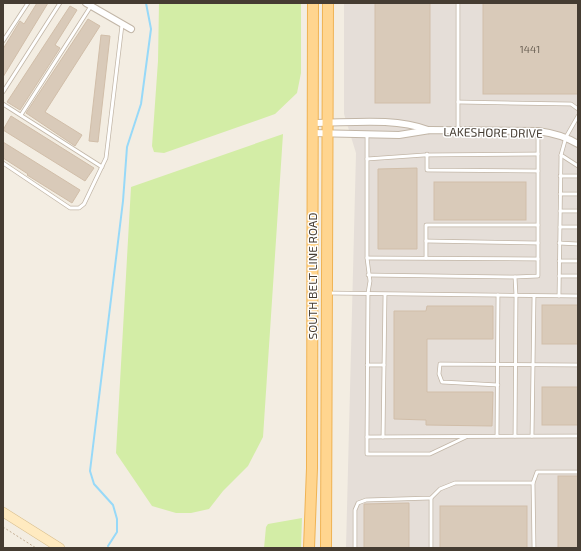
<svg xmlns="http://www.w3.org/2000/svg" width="581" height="551" font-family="'Exo 2',sans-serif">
  <rect width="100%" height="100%" fill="#f3ede2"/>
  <polygon fill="#e5ded8" points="344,3 578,3 578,548 346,548 356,153 344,114"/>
  <g fill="#d3eda6">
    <polygon points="159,3 301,3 301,73 297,93 275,114 164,153 154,152 152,146 158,61"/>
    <polygon points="283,134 263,437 248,466 223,491 209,509 191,513 176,513 152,506 116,453 131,187"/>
    <polygon points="302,518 301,548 264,548 266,527 268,524"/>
  </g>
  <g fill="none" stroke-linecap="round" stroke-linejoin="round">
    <polyline stroke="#97d9f8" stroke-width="2" points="108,546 117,532 117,519 113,505 94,484 90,471 123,201 127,147 141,104 151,29 146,3"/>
  </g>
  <g fill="#d9cab9" stroke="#d1bea9">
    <polygon points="37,3 48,3 3,77 3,49 20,21 24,24"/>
    <rect x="375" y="3" width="55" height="100"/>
    <rect x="483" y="3" width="95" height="91"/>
    <polygon points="70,6 77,10 55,45 60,48 20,110 7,102"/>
    <polygon points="88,19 100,26 45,112 82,135 75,146 26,113"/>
    <polygon points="101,35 110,36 98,142 89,141"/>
    <polygon points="11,116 94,168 85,181 3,130"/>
    <polygon points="3,142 80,190 72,203 27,175 28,174 3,158"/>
    <polygon points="417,168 417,249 378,249 378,169"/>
    <rect x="434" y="182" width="92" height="38"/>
    <rect x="542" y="305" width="36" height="39"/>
    <polygon points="427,306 493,306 493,339 427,339 427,392 493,392 492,426 426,425 426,420 394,419 394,311 426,311"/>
    <rect x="542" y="387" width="36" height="38"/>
    <rect x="558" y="476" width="20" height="72"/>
    <polygon points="409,503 409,548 364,548 364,504"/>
    <rect x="440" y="506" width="87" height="42"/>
  </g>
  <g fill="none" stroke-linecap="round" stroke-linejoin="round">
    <g stroke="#c2b6a7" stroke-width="4.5">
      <g id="lane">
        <polyline points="458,3 458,131"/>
        <polyline points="3,41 28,3"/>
        <polyline points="3,92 60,3"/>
        <polyline points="458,102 571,104 578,109"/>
        <polyline points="3,104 102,167"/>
        <polyline points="21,115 91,6"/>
        <polyline points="578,116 566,137 561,155 578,166"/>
        <polyline points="367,134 367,258 370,281 368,293 367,437 578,436"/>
        <polyline points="427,154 427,170 538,171"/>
        <polyline points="367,159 424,155 538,154"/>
        <polyline points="3,163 70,208 79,208 84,204 106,158 122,25"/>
        <polyline points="560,176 578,176"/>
        <polyline points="560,194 578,194"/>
        <polyline points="560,211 578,211"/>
        <polyline points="560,227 578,227"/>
        <polyline points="426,241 538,243"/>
        <polyline points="559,243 578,244"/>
        <polyline points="367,258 538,259"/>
        <polyline points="426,258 426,225 538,225"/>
        <polyline points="559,261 578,261"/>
        <polyline points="368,275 515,277"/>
        <polyline points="559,276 578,276"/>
        <polyline points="328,293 578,296"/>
        <polyline points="559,296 561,155"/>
        <polyline points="367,365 384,365 385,295"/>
        <polyline points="498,385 442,382 439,374 440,364 578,365"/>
        <polyline points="497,436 498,295"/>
        <polyline points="515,436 516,296 515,277 538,276 538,131"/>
        <polyline points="532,436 534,296"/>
        <polyline points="367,437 367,454 430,454 466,437"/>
        <polyline points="383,437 384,365"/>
        <polyline points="533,483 534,548"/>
        <polyline points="431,498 431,548"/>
        <polyline points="355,548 355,510 358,503 366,500 431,498 440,489 455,483 533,483 537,472 578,472"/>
      </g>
    </g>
    <g stroke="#c2b6a7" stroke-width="8">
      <g id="street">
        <polyline points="86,3 131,29"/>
        <path d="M312,123c38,0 81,-6 116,7"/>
        <path d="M312,133l87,2 31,-5 108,1c15,2 27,5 40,13"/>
      </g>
    </g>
    <g stroke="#d8be8c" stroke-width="10">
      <polyline id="secondary" points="3,512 60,548"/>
    </g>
    <g stroke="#f0b353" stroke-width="12">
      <g id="primary">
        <polyline points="309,548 312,468 313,3"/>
        <polyline points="326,548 328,3"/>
      </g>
    </g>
    <polyline stroke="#c3ae94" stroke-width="1" stroke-dasharray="2 2" stroke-linecap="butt" points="3,527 36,548"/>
    <use href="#lane" stroke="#fff" stroke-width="3"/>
    <use href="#street" stroke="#fff" stroke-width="6"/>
    <use href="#secondary" stroke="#ffeac0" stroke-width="9"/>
    <use href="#primary" stroke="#ffd58f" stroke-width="10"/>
  </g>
  <g text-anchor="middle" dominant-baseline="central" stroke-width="3" stroke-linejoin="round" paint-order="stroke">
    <g font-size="10" fill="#6a6054">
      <text x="530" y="49">1441</text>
    </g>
    <g font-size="12" fill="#453c32" stroke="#fff">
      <text transform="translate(493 132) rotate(1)">LAKESHORE DRIVE</text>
      <text transform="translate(312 276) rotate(-90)">SOUTH BELT LINE ROAD</text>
    </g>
  </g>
  <rect width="581" height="551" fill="none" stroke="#453c32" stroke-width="8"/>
</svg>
